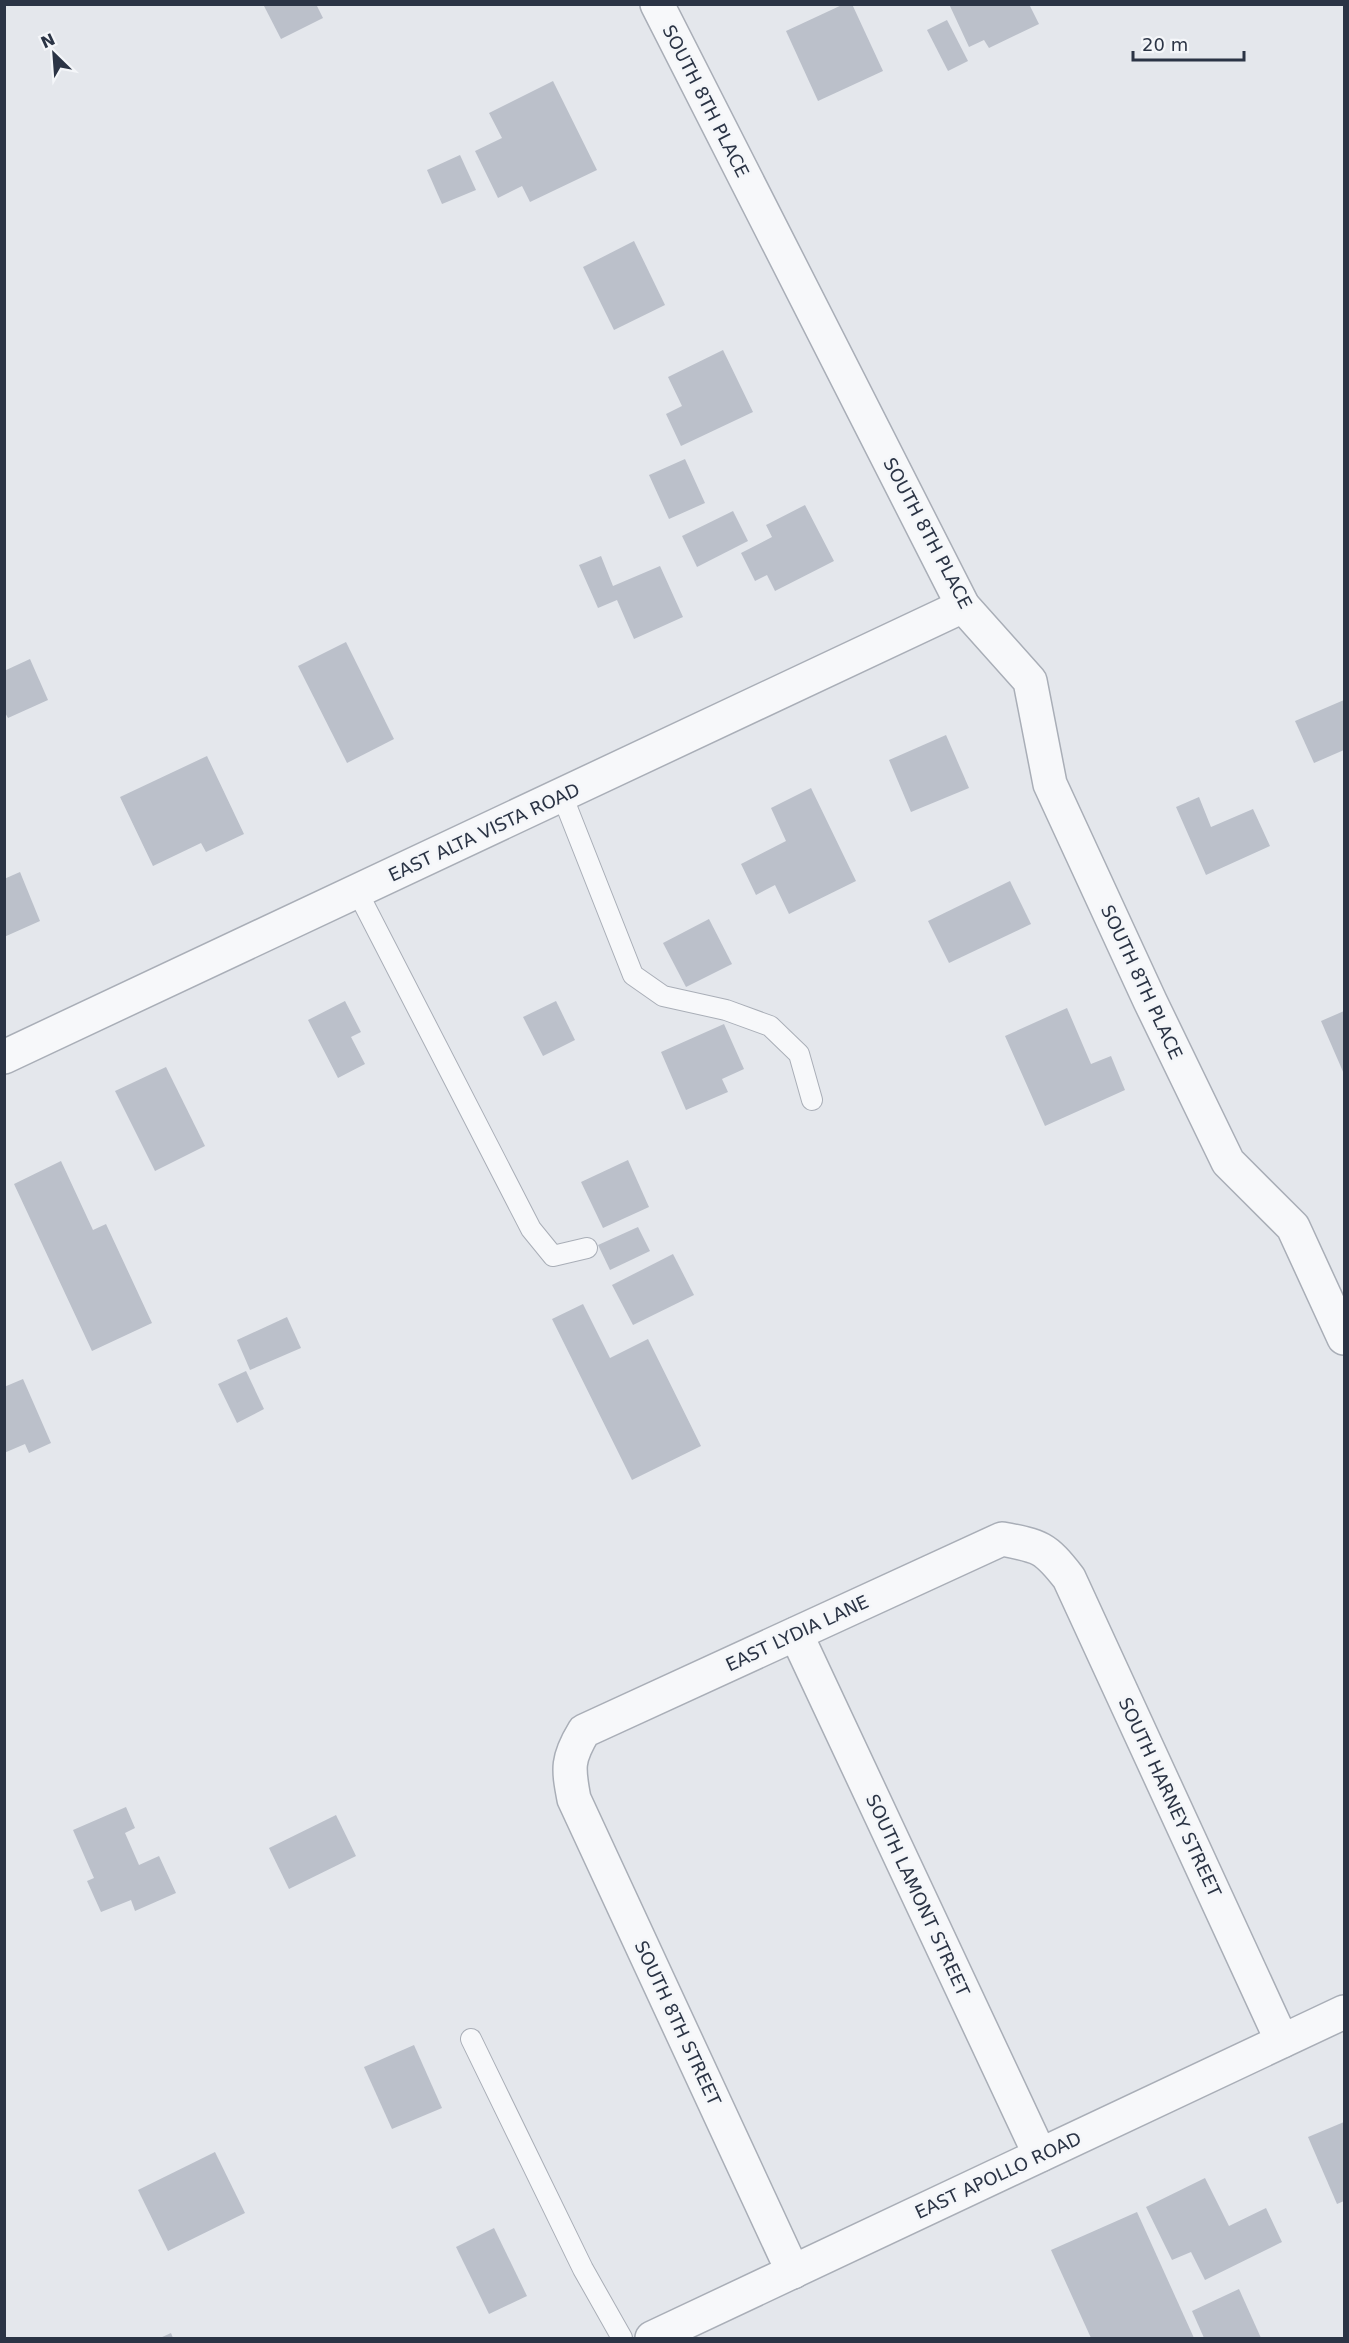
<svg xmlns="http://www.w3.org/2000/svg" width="1349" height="2343" font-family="'DejaVu Sans',sans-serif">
  <rect width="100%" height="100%" fill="#e4e7ec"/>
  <g fill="#bbc0ca">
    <polygon points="263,4 316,4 323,18 281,39"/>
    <polygon points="844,4 852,4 883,71 818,101 786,31"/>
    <polygon points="949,4 1029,4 1039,24 989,48 984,40 969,47"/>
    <polygon points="947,20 968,61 948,71 927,30"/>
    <polygon points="553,81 597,170 530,202 522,186 498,198 475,151 502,138 489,113"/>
    <polygon points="460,155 476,190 442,204 427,170"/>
    <polygon points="634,241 665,305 614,330 583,267"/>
    <polygon points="723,350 753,412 681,446 666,414 682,406 668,377"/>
    <polygon points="685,459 705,503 669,519 649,475"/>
    <polygon points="805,505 834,561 775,591 767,575 755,581 741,553 772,537 766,525"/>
    <polygon points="733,511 748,541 697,567 682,536"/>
    <polygon points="601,556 613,586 660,566 683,617 634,639 617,600 598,608 579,565"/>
    <polygon points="346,642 394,739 347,763 298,666"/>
    <polygon points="30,659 48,700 8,718 4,711 4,671"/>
    <polygon points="1344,700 1344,750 1314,763 1295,721"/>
    <polygon points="946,735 969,788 911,812 889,760"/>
    <polygon points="207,756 244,834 206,852 201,843 153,866 120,797"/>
    <polygon points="811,788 856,881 789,914 775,885 756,895 741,864 786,841 771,808"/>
    <polygon points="1199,797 1211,827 1253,809 1270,846 1206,875 1176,807"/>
    <polygon points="20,872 40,921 4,937 4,879"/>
    <polygon points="1010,881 1031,924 949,963 928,921"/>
    <polygon points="709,919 732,964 686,987 663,943"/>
    <polygon points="345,1001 361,1032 351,1037 365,1064 338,1078 308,1020"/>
    <polygon points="556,1001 575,1040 543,1056 523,1017"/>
    <polygon points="1067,1008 1091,1064 1111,1056 1125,1090 1045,1126 1005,1036"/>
    <polygon points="1344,1011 1344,1074 1321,1021"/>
    <polygon points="724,1024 744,1069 722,1079 728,1092 686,1110 661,1052"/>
    <polygon points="166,1067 205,1146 155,1171 115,1091"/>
    <polygon points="628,1160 649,1207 603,1228 581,1182"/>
    <polygon points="61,1161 93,1230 106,1224 152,1323 92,1351 14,1184"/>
    <polygon points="638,1227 650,1251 610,1270 598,1245"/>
    <polygon points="673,1254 694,1295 633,1325 612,1285"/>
    <polygon points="583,1304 610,1358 648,1339 701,1446 632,1480 552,1319"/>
    <polygon points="287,1317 301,1348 250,1370 237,1340"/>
    <polygon points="246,1371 264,1409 237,1423 218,1384"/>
    <polygon points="23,1379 51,1443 29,1453 25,1444 4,1453 4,1387"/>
    <polygon points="126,1807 135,1828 125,1833 139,1865 159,1856 176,1893 135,1911 131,1900 101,1912 87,1881 94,1878 73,1830"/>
    <polygon points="336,1815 356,1856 289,1889 269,1848"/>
    <polygon points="414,2045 442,2108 392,2129 364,2067"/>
    <polygon points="1344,2122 1344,2201 1337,2204 1308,2137"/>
    <polygon points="215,2152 245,2213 168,2251 138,2190"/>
    <polygon points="1205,2178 1229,2226 1266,2208 1282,2242 1205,2280 1191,2252 1172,2260 1146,2207"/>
    <polygon points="1137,2212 1194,2338 1091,2338 1051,2250"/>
    <polygon points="494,2228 527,2296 489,2314 456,2247"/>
    <polygon points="1239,2289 1261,2338 1204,2338 1192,2311"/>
    <polygon points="171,2333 173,2338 160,2338"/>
  </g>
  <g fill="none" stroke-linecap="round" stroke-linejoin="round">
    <g stroke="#a9aeb7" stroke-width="22">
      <g id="service">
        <polyline points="562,795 633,975 663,996 726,1010 770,1026 799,1054 812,1100"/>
        <polyline points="357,891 531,1229 553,1256 587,1248"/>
        <polyline points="471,2039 583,2269 622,2338"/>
      </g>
    </g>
    <g stroke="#a9aeb7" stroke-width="36">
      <g id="minor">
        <polyline points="657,4 963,606 1030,681 1050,784 1150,1001 1228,1162 1293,1227 1344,1338"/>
        <polyline points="4,1057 963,606"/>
        <polyline points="796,1634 1040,2155"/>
        <path d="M793,2272l-219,-473c-6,-31 -7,-40 10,-68l418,-192c38,7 43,8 67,39l213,463"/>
        <polyline points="652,2338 1344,2012"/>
      </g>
    </g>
    <use href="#service" stroke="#f7f8fa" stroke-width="20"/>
    <use href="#minor" stroke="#f7f8fa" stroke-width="33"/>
  </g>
  <g text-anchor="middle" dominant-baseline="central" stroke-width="5" stroke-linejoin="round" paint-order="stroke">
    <g font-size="18" fill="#2b3445" stroke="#f4f6f9">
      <text transform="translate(706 101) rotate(63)">SOUTH 8TH PLACE</text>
      <text transform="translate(928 533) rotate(62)">SOUTH 8TH PLACE</text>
      <text transform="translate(484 832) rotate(-25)">EAST ALTA VISTA ROAD</text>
      <text transform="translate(1142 982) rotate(65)">SOUTH 8TH PLACE</text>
      <text transform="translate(797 1633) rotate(-25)">EAST LYDIA LANE</text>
      <text transform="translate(1170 1797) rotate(65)">SOUTH HARNEY STREET</text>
      <text transform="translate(918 1895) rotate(65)">SOUTH LAMONT STREET</text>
      <text transform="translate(678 2023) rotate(65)">SOUTH 8TH STREET</text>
      <text transform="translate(998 2175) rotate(-25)">EAST APOLLO ROAD</text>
    </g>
  </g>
  <rect width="1349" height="2343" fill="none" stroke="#2b3445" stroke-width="12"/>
  <g transform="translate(54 54) rotate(335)" stroke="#f4f6f9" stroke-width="4.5" paint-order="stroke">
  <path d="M0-4.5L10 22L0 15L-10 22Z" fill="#2b3445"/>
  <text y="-9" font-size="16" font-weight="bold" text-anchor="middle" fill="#2b3445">N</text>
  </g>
  <path d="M1133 51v9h111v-9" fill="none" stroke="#2b3445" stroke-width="3"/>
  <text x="1142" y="51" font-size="18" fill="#2b3445" stroke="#f4f6f9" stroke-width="4.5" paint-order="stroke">20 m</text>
</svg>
